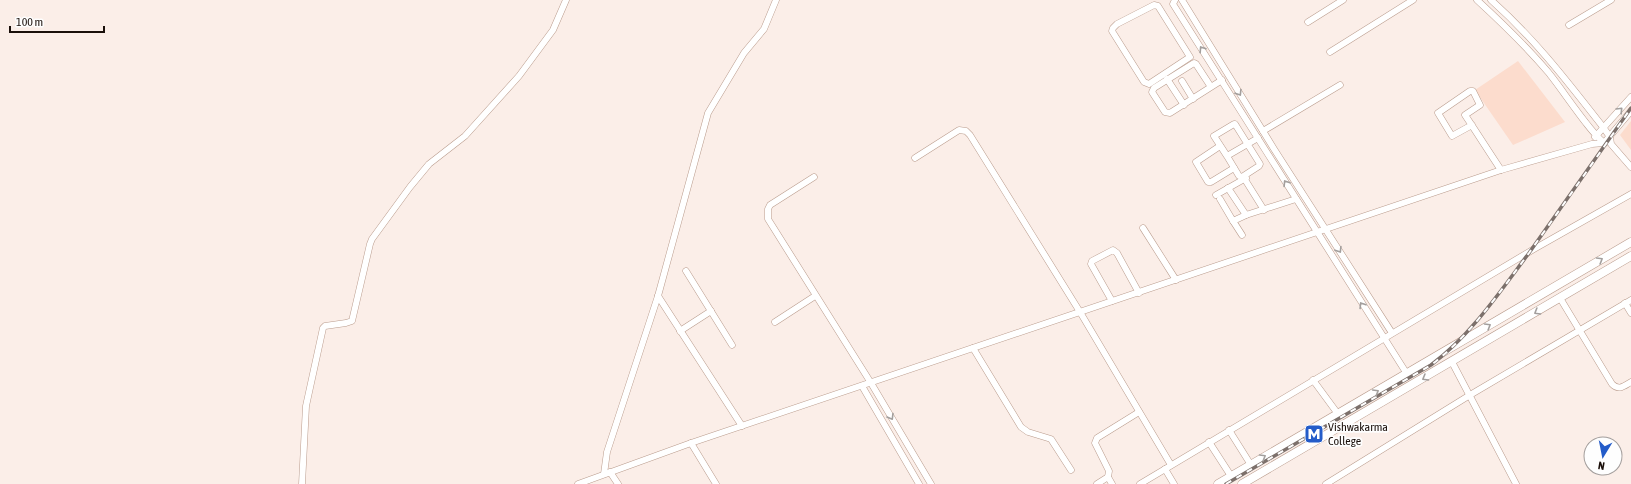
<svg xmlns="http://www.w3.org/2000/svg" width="1631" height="484" font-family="'Asap Condensed',sans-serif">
  <rect width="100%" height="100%" fill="#fbeee8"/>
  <g fill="#fcdccd">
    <polygon points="1518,61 1565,122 1513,145 1475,90"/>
    <polygon points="1631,121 1631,150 1620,135"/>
  </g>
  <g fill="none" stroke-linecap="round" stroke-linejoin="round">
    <g stroke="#ba9c8d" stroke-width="7">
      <g id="minor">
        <polyline points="1175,0 1173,4 1407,374"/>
        <polyline points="1182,0 1274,149 1392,333"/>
        <path d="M1477,0c25,23 49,46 71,72 12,14 45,65 57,71"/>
        <path d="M1491,0c44,39 76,81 112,127l7,10 1,7 20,23"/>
        <polygon points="1154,5 1158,6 1190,57 1149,84 1144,82 1112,31 1113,28 1117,24"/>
        <polyline points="1308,22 1343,0"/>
        <polyline points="1569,25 1611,0"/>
        <polyline points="1330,52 1413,0"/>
        <polyline points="1167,79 1184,105"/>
        <polyline points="1182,81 1193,99"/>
        <polyline points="1211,87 1196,64 1194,63 1154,88 1152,92 1165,112 1170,113 1222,80"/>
        <path d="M1472,125l-20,11 -14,-23 32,-22h3l7,14 -15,10c12,18 24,37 36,55"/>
        <polyline points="1263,131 1340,85"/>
        <polyline points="1595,137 1631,97"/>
        <polyline points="1220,146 1196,162 1208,182 1211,182 1234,168"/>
        <polyline points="1227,156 1214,136 1234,124 1235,124 1260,164 1259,166 1242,177 1239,176 1227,156 1258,138"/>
        <polyline points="915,158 959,130 966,131 970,135 1080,312 1171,465"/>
        <polyline points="814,177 770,205 768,209 768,219 871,383 931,484"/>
        <polyline points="1244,178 1264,210"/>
        <polyline points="1228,188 1246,215 1296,199"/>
        <polyline points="1216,195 1246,178"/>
        <polyline points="1220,199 1233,221"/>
        <polyline points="1143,228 1176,280"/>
        <polyline points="1242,235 1233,221 1246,215"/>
        <polyline points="686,271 732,345"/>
        <polyline points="658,296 742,426"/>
        <path d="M1560,298l52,86c7,7 12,2 19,-2"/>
        <polyline points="1112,301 1091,264 1092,261 1113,250 1117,253 1139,293"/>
        <polyline points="1625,303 1631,313"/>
        <polyline points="775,322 815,296"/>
        <polyline points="680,331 711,311"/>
        <polyline points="973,348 1021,427 1028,432 1051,439 1071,470"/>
        <polyline points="1452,362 1516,484"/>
        <polyline points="1313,380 1338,414"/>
        <polyline points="862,386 919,484"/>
        <polyline points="1229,430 1251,465"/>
        <polyline points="1209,442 1231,476"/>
        <polyline points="691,443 716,484"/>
        <polyline points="1165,469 1174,484"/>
        <polyline points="610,472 618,484"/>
        <polyline points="604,474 607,452 658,296 708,113 744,53 764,29 776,0"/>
        <polyline points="302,484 306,406 323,328 325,326 346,323 352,321 370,244 372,239 410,187 429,164 465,136 519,76 553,30 566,0"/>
        <polyline points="578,484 691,443 1501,170 1592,144 1604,143 1631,111"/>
        <polyline points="1097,484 1108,477"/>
        <polyline points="1112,484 1108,477 1109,471 1095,443 1097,438 1139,412"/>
        <polyline points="1140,484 1534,249 1631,194"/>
        <polyline points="1326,484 1470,395 1631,300"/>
      </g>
    </g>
    <g stroke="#ba9c8d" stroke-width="9">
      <g id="major">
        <polyline points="1218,484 1631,242"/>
        <polyline points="1242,484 1631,256"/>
      </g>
    </g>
    <use href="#minor" stroke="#fff" stroke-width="6"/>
    <use href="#major" stroke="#fff" stroke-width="8"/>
    <g stroke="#7c706b" stroke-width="3.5">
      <path id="rail" d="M1226,484l205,-119c40,-30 68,-72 98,-112 34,-48 68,-96 102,-145"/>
    </g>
    <use href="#rail" stroke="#fefefe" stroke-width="2" stroke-dasharray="6" stroke-linecap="butt"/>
  </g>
  <defs><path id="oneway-chevron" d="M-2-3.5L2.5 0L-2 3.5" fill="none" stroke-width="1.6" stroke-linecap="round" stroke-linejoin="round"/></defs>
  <g stroke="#a39f9d">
    <use href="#oneway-chevron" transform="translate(1202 49) rotate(-123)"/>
    <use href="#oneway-chevron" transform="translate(1239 93) rotate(58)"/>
    <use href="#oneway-chevron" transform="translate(1620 110) rotate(-46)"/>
    <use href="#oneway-chevron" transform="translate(1286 183) rotate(-122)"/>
    <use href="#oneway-chevron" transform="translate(1339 250) rotate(58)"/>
    <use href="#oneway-chevron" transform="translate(1600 260) rotate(-31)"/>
    <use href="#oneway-chevron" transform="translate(1362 305) rotate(-122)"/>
    <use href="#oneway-chevron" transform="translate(1537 312) rotate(149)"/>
    <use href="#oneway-chevron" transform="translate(1488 326) rotate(-31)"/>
    <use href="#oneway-chevron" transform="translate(1425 378) rotate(150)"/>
    <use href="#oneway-chevron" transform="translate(1376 392) rotate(-30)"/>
    <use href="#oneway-chevron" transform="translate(891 417) rotate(59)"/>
    <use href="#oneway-chevron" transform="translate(1263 457) rotate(-30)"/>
  </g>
  <defs>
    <g id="metro-square" transform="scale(1)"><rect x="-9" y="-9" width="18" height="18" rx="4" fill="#245cc9" stroke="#fefefe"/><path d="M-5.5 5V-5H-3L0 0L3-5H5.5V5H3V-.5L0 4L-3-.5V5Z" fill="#fff"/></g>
  </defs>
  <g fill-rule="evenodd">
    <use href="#metro-square" x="1314" y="434"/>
  </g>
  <g text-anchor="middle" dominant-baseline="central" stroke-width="3.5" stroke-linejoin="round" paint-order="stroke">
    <g font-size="12" fill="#1a0f0a" stroke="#fefefe" text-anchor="start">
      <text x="1328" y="427">Vishwakarma<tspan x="1328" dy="14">College</tspan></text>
    </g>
  </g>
  <g transform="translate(1603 456) rotate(190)"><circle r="19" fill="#fefefe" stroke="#a39e9c"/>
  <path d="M0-3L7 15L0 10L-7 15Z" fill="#245cc9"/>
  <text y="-6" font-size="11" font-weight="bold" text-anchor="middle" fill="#1a0f0a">N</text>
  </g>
  <path d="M10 26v6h94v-6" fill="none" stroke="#1a0f0a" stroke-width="2"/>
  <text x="16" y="26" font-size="12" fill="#1a0f0a" stroke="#fefefe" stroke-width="3" paint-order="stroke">100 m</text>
</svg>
